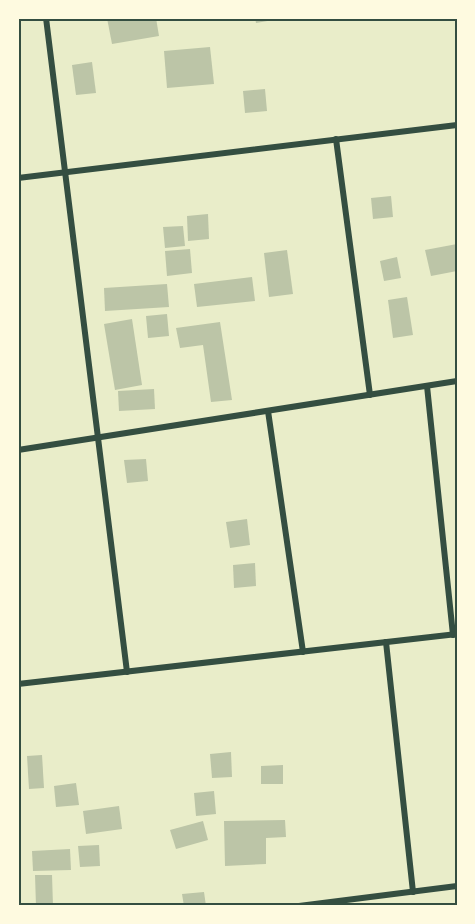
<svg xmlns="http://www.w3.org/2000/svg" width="475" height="924" font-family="'Work Sans',sans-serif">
  <rect width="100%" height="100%" fill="#e9edc9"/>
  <g fill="#bcc5a7">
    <polygon points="107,18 156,18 159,36 112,44"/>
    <polygon points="255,18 279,18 279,19 256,23"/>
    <polygon points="210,47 214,84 167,88 164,51"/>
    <polygon points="92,62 96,93 76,95 72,65"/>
    <polygon points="265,89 267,111 245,113 243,91"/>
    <polygon points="391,196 393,217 373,219 371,198"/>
    <polygon points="208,214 209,239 188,241 187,216"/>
    <polygon points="183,226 185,246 165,248 163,227"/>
    <polygon points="457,244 457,271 431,276 425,250"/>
    <polygon points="190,249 192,273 167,276 165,251"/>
    <polygon points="287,250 293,294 269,297 264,253"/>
    <polygon points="397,257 401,278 384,281 380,261"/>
    <polygon points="252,277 255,301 197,307 194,284"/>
    <polygon points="167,284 169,307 105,311 104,288"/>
    <polygon points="407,297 413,335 393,338 388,300"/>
    <polygon points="167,314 169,336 148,338 146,316"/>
    <polygon points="132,319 142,385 115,390 104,324"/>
    <polygon points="220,322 232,400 211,402 203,345 180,348 176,328"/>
    <polygon points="154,389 155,409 119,411 118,391"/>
    <polygon points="146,459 148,481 127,483 124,460"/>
    <polygon points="247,519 250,545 230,548 226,522"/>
    <polygon points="255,563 256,586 234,588 233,565"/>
    <polygon points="231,752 232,777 212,778 210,754"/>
    <polygon points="42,755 44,788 29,789 27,756"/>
    <polygon points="283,765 283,784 261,784 261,766"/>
    <polygon points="76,783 79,805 56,807 54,786"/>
    <polygon points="214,791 216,814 196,816 194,793"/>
    <polygon points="119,806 122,829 86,834 83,811"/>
    <polygon points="285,820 286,837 266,838 266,864 225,866 224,821"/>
    <polygon points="203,821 208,840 176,849 170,830"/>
    <polygon points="99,845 100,866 80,867 78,846"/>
    <polygon points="70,849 71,870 33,871 32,851"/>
    <polygon points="35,875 52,875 53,906 36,906"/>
    <polygon points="204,892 206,906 184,906 182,894"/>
  </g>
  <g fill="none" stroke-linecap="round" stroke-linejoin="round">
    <g stroke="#344e41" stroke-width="6">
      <polyline points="46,18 127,672"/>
      <polyline points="336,139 370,395"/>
      <polyline points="18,178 457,125"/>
      <polyline points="427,386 453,635"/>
      <polyline points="268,411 303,652"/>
      <polyline points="18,450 457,381"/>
      <polyline points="386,642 413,892"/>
      <polyline points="18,684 457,634"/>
      <polyline points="299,906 457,886"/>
    </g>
  </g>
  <rect width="475" height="924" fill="none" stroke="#fefae0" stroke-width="39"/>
  <rect x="20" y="20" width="436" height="884" fill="none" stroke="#344e41" stroke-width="2"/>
</svg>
